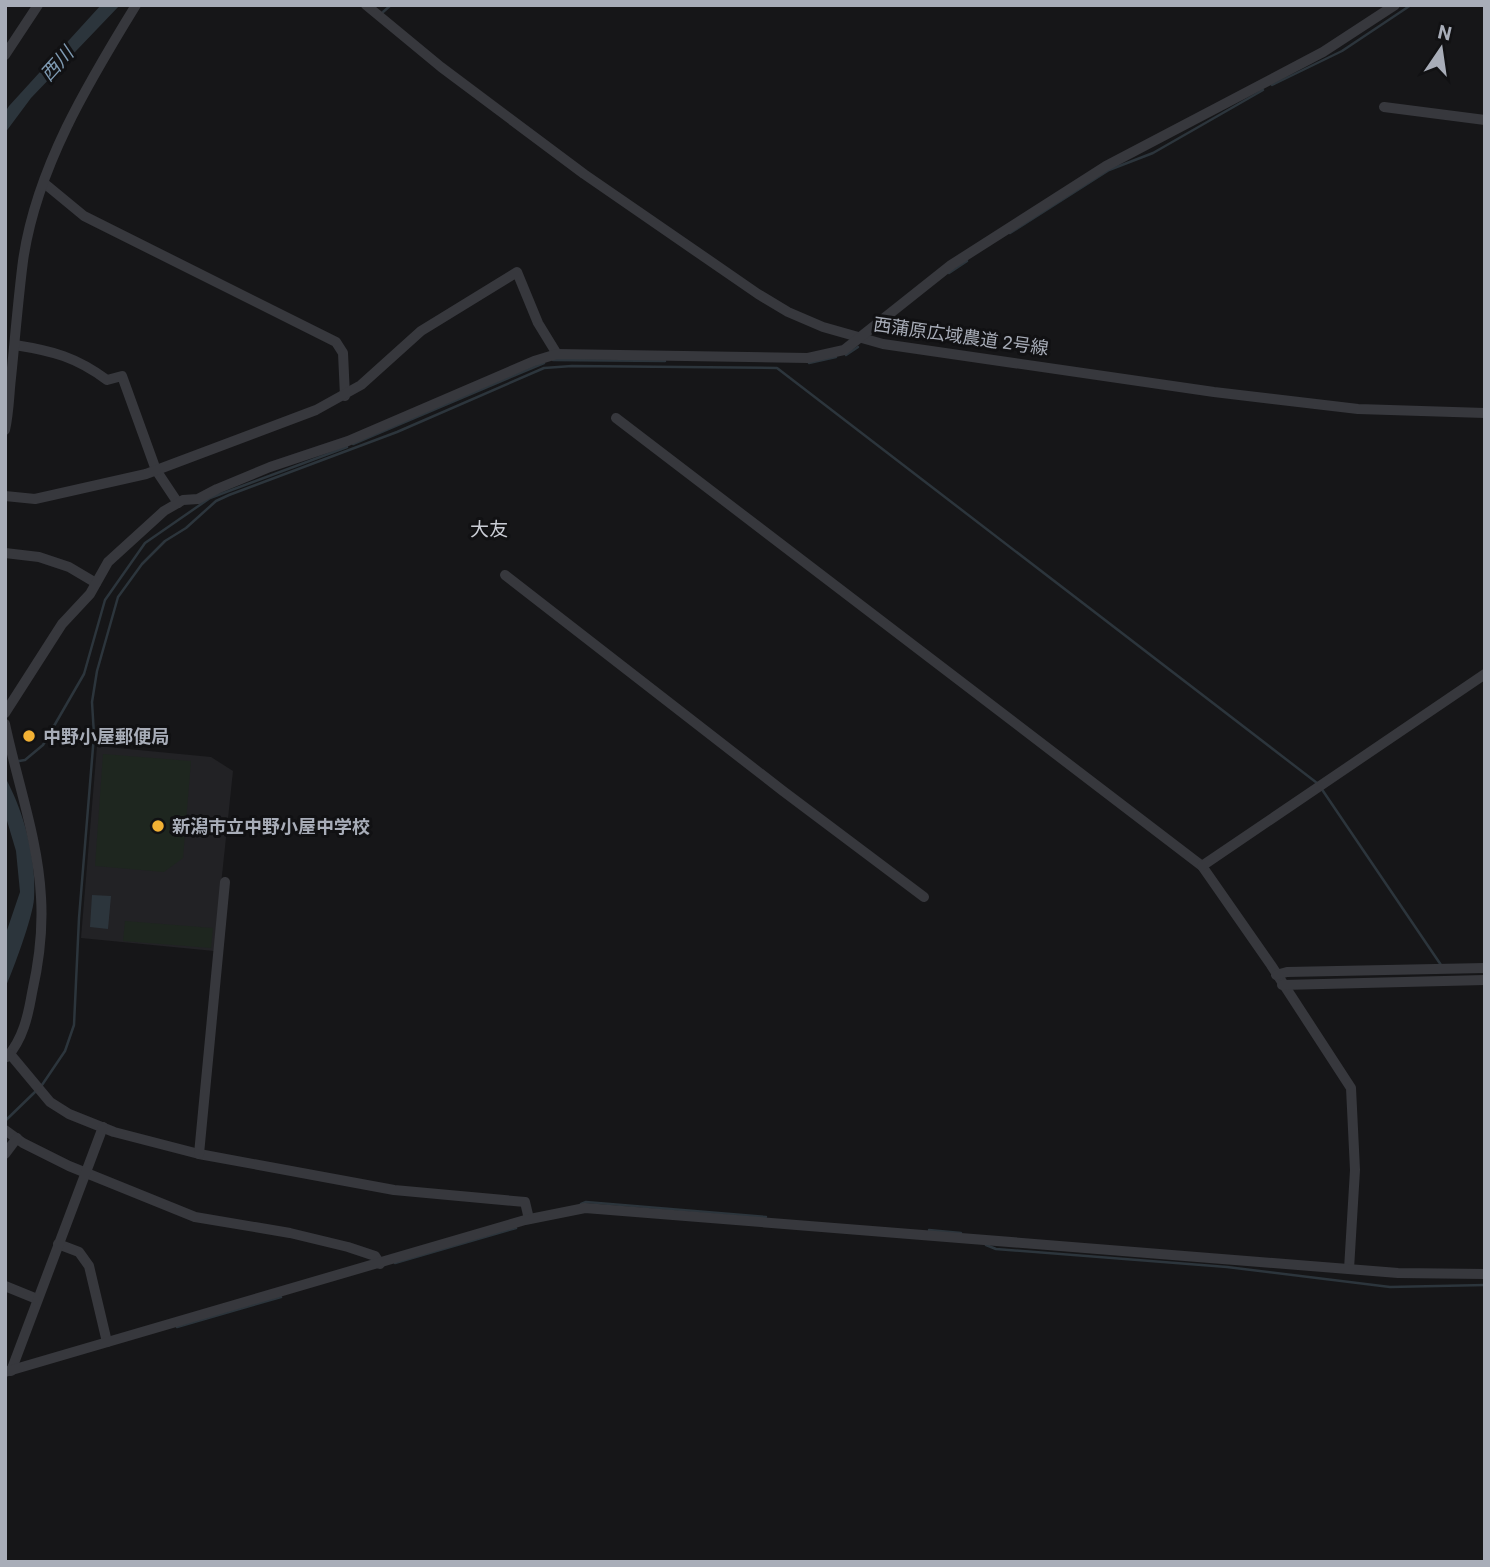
<svg xmlns="http://www.w3.org/2000/svg" width="1490" height="1567" font-family="Roboto,'Noto Sans JP',sans-serif">
  <rect width="100%" height="100%" fill="#161618"/>
  <polygon fill="#222225" points="97,746 211,757 233,771 214,951 81,938"/>
  <g fill="#1e261f">
    <polygon points="103,754 191,761 183,858 164,872 95,866"/>
    <polygon points="125,921 213,928 211,948 123,941"/>
  </g>
  <g fill="#2c353c">
    <polygon points="101,5 120,5 31,98 5,133 5,112 9,106"/>
    <path d="M5,777c19,35 32,82 29,122 -1,17 -21,72 -29,89v-52l15,-44 -4,-41 -11,-37z"/>
    <polygon points="92,895 111,896 108,929 90,927"/>
  </g>
  <g fill="none" stroke-linecap="round" stroke-linejoin="round">
    <g stroke="#2c353c" stroke-width="2.5">
      <polyline points="383,12 391,5"/>
      <polyline points="1272,85 1342,51 1411,5"/>
      <polyline points="1010,233 1109,170 1153,153 1263,90"/>
      <polyline points="949,273 967,261"/>
      <polyline points="846,355 858,347"/>
      <polyline points="553,360 665,361"/>
      <polyline points="809,363 836,357"/>
      <polyline points="353,444 544,363"/>
      <polyline points="19,761 25,760 43,745 84,674 105,600 145,543 210,498 347,447"/>
      <polyline points="1321,788 1441,965"/>
      <polyline points="42,1085 65,1051 74,1025 79,918 94,735 92,702 97,671 118,597 142,564 165,541 186,528 216,501 229,495 397,432 544,368 572,366 777,368 1317,783"/>
      <polyline points="5,1121 37,1090"/>
      <polyline points="581,1204 586,1202 766,1217"/>
      <polyline points="929,1230 961,1233"/>
      <polyline points="986,1245 996,1249 1227,1267 1390,1287 1485,1285"/>
      <polyline points="395,1263 516,1228"/>
      <polyline points="177,1327 281,1297"/>
    </g>
    <g stroke="#37383d" stroke-width="10">
      <polyline points="366,5 441,67 584,174 758,294 788,312 823,327 883,344 1214,392 1358,409 1485,413"/>
      <polyline points="5,55 38,5"/>
      <polyline points="1384,107 1485,120"/>
      <polyline points="44,183 84,216 336,342 343,353 345,396"/>
      <path d="M15,345c38,6 61,12 92,35l15,-4 34,94 22,33"/>
      <polyline points="616,418 1202,866 1271,965 1351,1088 1355,1170 1349,1269"/>
      <path d="M5,430c4,-18 4,-35 6,-52 4,-39 7,-78 12,-117 13,-92 65,-178 113,-256"/>
      <polyline points="5,496 35,499 146,474 316,410 361,385 421,331 517,272 538,323 557,354"/>
      <polyline points="5,553 39,557 69,567 96,583"/>
      <polyline points="505,575 783,791 924,897"/>
      <polyline points="5,713 62,624 90,594 108,562 164,511 183,500 198,499 217,489 270,467 348,441 534,361 557,354 808,358 844,350 951,265 1106,166 1323,52 1395,5"/>
      <path d="M5,724c12,57 33,115 36,173 2,32 -2,65 -9,96 -4,23 -9,46 -25,64"/>
      <polyline points="1202,866 1485,674"/>
      <polyline points="1276,975 1287,972 1485,968"/>
      <polyline points="1282,985 1485,980"/>
      <polyline points="10,1054 50,1102 69,1114 114,1132 199,1154 394,1190 525,1202 529,1219"/>
      <polyline points="5,1130 23,1143 69,1166 195,1217 290,1233 348,1247 375,1256 380,1264"/>
      <polyline points="5,1154 17,1138"/>
      <polyline points="199,1154 225,882"/>
      <polyline points="58,1244 79,1252 89,1266 107,1342"/>
      <polyline points="5,1286 37,1299"/>
      <polyline points="11,1371 103,1127"/>
      <polyline points="5,1372 525,1220 585,1208 1398,1273 1485,1274"/>
    </g>
  </g>
  <g fill="#f2b134" stroke="#111113" stroke-width="2.5">
    <circle cx="29" cy="736" r="7"/>
    <circle cx="158" cy="826" r="7"/>
  </g>
  <g text-anchor="middle" dominant-baseline="central" stroke-width="6" stroke-linejoin="round" paint-order="stroke">
    <g font-size="18" fill="#a8adb8" stroke="#111113">
      <text transform="translate(961 336) rotate(8)">西蒲原広域農道 2号線</text>
    </g>
    <g font-size="18" font-weight="bold" fill="#a8adb8" stroke="#111113" text-anchor="start">
      <text x="43" y="736">中野小屋郵便局</text>
      <text x="172" y="826">新潟市立中野小屋中学校</text>
    </g>
    <g font-size="19" font-style="italic" fill="#7f9bb3" stroke="#111113">
      <text transform="translate(57 64) rotate(-48)">西川</text>
    </g>
    <g font-size="19" fill="#c9ccd4" stroke="#111113">
      <text x="489" y="529">大友</text>
    </g>
  </g>
  <rect width="1490" height="1567" fill="none" stroke="#a8adb8" stroke-width="14"/>
  <g transform="translate(1441 49) rotate(13)" stroke="#111113" stroke-width="5" paint-order="stroke">
  <path d="M0-5L12 26L0 18L-12 26Z" fill="#a8adb8"/>
  <text y="-10" font-size="19" font-weight="bold" text-anchor="middle" fill="#a8adb8">N</text>
  </g>
</svg>
